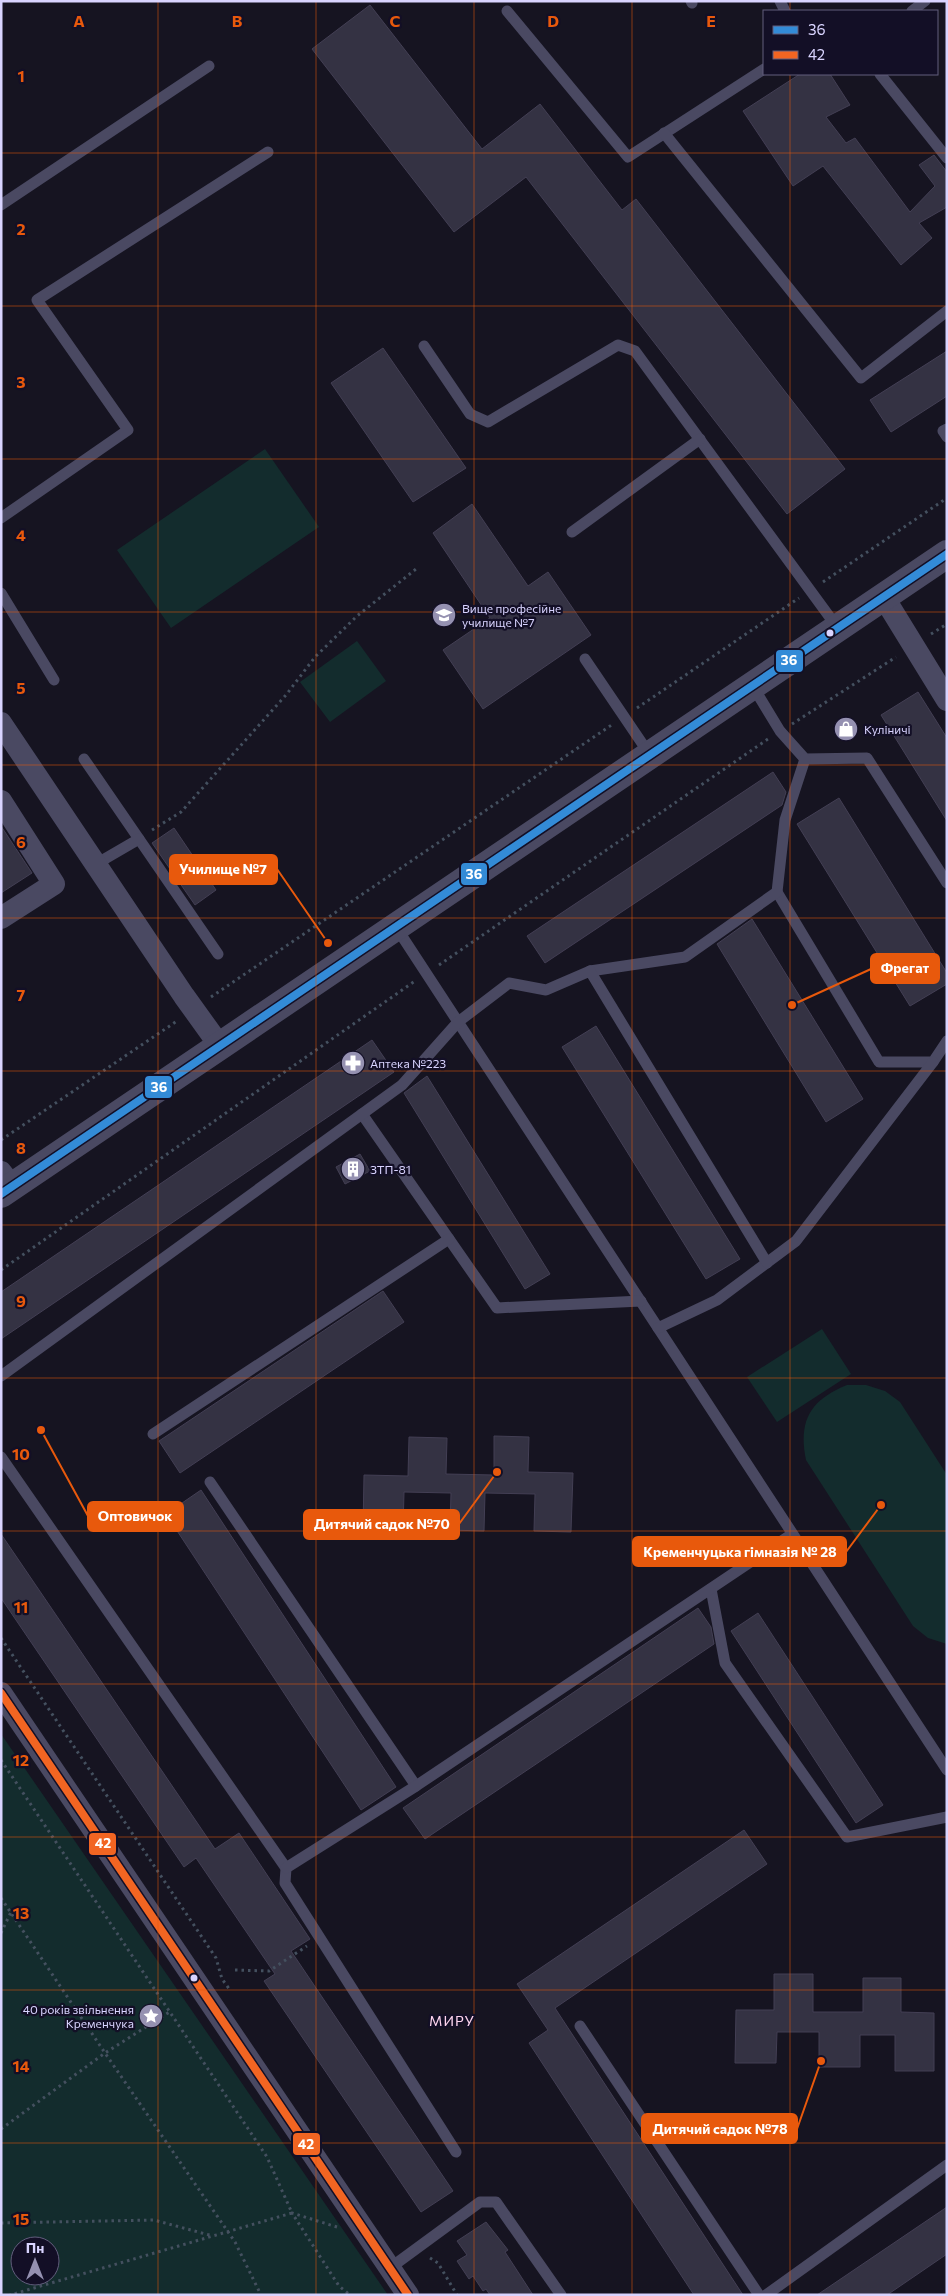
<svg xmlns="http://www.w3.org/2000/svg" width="948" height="2296" font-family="Commissioner,sans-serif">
  <rect width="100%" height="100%" fill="#161421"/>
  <g fill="#132c2d" fill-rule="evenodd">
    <polygon points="265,449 319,527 171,628 117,550"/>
    <polygon points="357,641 386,681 330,722 300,682"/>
    <polygon points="822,1329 851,1374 777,1422 747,1377"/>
    <path d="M847,1385h19l19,6 15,11 47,73v169l-19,-6 -15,-12 -107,-166c-8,-39 4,-60 41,-75z"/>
    <path d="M1,1734l387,561h-387zM20,2246h30v30h-30z"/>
  </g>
  <g fill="#343243" stroke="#433f54">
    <polygon points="370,5 482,149 540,104 622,210 636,199 845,469 787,514 526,177 454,232 312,49"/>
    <polygon points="800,74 830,74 850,105 826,117 846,143 855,138 910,212 935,186 919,165 934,155 947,172 947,207 919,223 932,238 901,265 823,166 793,186 743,111"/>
    <polygon points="383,348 466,468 413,502 331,383"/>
    <polygon points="947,351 947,396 891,432 870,400"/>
    <polygon points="472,504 528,586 548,572 591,635 483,709 443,650 490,618 433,533"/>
    <polygon points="918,692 947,738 947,821 881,715"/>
    <polygon points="773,772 786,792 782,805 545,963 527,936"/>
    <polygon points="839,798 947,973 947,984 910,1006 797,824"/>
    <polygon points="1,826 32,873 1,893"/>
    <polygon points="174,828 216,890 195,905 152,843"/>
    <polygon points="752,919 863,1099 826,1122 717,944"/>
    <polygon points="596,1026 740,1259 706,1279 562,1047"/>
    <polygon points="372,1040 394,1072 1,1339 1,1292"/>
    <polygon points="427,1076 550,1274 525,1289 404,1093"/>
    <polygon points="360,1154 370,1171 345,1184 336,1167"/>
    <polygon points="383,1291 404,1322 180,1473 159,1441"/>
    <polygon points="494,1436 529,1437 528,1472 573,1473 571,1532 534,1531 535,1494 485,1493 484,1531 450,1530 451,1493 404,1492 403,1531 363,1530 364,1475 408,1476 409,1437 447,1438 446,1474 494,1475"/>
    <polygon points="201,1490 396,1787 361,1810 166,1514"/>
    <polygon points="1,1534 215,1849 239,1833 310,1939 291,1951 453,2191 421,2212 264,1981 275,1974 196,1858 184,1867 1,1598"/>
    <polygon points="698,1608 711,1627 714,1644 425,1839 403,1808"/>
    <polygon points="758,1613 883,1805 856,1823 731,1631"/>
    <polygon points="744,1830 767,1864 555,2008 743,2295 694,2295 529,2043 548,2030 517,1984"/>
    <polygon points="774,1974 813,1974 813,2012 863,2012 863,1978 901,1978 901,2012 934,2013 934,2071 895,2071 895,2035 860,2035 860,2067 819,2067 819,2032 777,2032 776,2063 735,2063 736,2010 774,2010"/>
    <polygon points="947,2207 947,2254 887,2295 817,2295"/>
    <polygon points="486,2222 508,2250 505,2252 533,2295 490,2295 486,2289 483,2291 473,2276 469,2279 457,2261 467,2255 457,2241"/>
  </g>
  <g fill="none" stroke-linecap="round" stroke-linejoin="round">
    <g stroke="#44505f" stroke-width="3" stroke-dasharray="2.5 4" stroke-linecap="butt">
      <polyline points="823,582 947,498"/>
      <polyline points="931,634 947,624"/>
      <polyline points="637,708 799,598"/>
      <polyline points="792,724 896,657"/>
      <polyline points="152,830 181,812 286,695 315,657 357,616 416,569"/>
      <polyline points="439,965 768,739"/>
      <polyline points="211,997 613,724"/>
      <polyline points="1,1140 177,1021"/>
      <polyline points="1,1270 415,981"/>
      <polyline points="1,1638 216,1958 222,1979 230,1990"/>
      <polyline points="1,1760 267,2157 292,2213 10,2295"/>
      <polyline points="1,1898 105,2053 235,2242 261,2295"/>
      <polyline points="1,1933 11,1912"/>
      <polyline points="235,1970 269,1971 307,1946"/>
      <polyline points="1,2129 105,2053 171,2011"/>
      <polyline points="1,2223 154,2220 213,2236"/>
      <polyline points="337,2227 292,2213 339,2286 350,2295"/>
      <polyline points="430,2258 438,2263 457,2295"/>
    </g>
    <g stroke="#4a4962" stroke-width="11">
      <polyline points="691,1 692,3"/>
      <polyline points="780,1 785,11"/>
      <polyline points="507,11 628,157 764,69"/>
      <polyline points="912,11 925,1"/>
      <polyline points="880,74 947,158"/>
      <polyline points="664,133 861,378 947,311"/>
      <polyline points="1,205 209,66"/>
      <polyline points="424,346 470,414 488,422 618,345 635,351 837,627"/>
      <polyline points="947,429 943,431 947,437"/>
      <polyline points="1,518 128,430 37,300 268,152"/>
      <polyline points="572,532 700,439"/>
      <polyline points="1,593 54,680"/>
      <polyline points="585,659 650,755"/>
      <polyline points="752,685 780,731 805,759 867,758 947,883"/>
      <polyline points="84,759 218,954"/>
      <polyline points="96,864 139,839"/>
      <polyline points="777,892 879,1062 933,1062 947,1041"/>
      <polyline points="396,927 947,1770"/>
      <polyline points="590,971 685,957 777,892 785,820 805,759"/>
      <polyline points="362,1114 497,1308 641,1301"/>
      <polyline points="658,1328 717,1300 796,1241 933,1062"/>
      <polyline points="1,1376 402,1085 458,1022 509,983 546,990 590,971 767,1263"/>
      <polyline points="153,1434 449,1239"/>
      <polyline points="1,1457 286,1868 285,1883 456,2152"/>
      <polyline points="210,1482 416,1786"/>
      <polyline points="711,1589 725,1663 847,1837 947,1817"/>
      <polyline points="286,1868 416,1786 792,1534"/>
      <polyline points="580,2026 759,2295"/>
      <polyline points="390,2268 480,2202 496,2202 561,2295"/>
      <polyline points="766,2295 947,2165"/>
    </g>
    <g stroke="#4a4962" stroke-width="22">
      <polyline points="883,596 947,700"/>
      <polyline points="1,723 184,996 220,1046"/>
      <polyline points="1,801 54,884 1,918"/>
      <polyline points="1,1172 12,1186"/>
      <polyline points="1,1693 408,2295"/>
    </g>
    <polyline stroke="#4a4962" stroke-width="28" points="1,1194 947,554"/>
    <g stroke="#130f26" stroke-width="11">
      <polyline id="bus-1" points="1,1194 947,554"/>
    </g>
    <g stroke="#130f26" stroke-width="11">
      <polyline id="bus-2" points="1,1693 408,2295"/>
    </g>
    <use href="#bus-1" stroke="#338bd7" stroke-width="8"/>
    <use href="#bus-2" stroke="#f26522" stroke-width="8"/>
  </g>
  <path fill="none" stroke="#e8590c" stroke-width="1" stroke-opacity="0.55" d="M158,1v2294M316,1v2294M474,1v2294M632,1v2294M790,1v10M790,74v2221M1,153h946M1,306h946M1,459h946M1,612h946M1,765h946M1,918h946M1,1071h946M1,1225h946M1,1378h946M1,1531h946M1,1684h946M1,1837h946M1,1990h946M1,2143h946"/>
  <defs>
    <g id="university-disc" transform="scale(1.25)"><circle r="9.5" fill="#9591b1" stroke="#130f26"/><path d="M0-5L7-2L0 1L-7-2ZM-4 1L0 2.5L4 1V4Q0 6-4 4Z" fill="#fff"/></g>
    <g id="shop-disc" transform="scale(1.25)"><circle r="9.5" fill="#9591b1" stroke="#130f26"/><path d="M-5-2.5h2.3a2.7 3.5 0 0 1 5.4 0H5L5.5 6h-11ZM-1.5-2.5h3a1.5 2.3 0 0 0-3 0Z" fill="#fff"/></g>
    <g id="pharmacy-disc" transform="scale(1.25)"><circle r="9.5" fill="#9591b1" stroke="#130f26"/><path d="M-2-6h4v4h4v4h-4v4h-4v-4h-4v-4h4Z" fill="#fff"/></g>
    <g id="building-disc" transform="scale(1.25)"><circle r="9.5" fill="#9591b1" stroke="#130f26"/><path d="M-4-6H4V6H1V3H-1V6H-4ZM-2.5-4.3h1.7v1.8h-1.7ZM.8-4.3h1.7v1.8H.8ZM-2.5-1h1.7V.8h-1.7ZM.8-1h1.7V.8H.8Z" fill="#fff"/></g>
    <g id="sight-disc" transform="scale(1.25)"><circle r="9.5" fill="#9591b1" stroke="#130f26"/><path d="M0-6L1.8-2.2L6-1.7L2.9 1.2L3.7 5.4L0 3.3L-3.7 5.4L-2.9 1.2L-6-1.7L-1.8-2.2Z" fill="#fff"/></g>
  </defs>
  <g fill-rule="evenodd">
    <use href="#university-disc" x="444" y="615"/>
    <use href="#shop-disc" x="846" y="729"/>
    <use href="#pharmacy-disc" x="353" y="1063"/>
    <use href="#building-disc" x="353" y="1169"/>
    <use href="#sight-disc" x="151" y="2016"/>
  </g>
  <g fill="#d9d4ff" stroke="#130f26" stroke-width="2">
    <circle cx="830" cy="633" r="4.5"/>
    <circle cx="194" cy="1978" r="4.5"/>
  </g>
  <g text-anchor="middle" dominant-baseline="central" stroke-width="4.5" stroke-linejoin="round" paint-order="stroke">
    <g font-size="12" fill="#d9d4ff" stroke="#130f26" text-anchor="start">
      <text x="462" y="608">Вище професійне<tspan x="462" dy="14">училище №7</tspan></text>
      <text x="864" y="729">Куліничі</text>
      <text x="370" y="1063">Аптека №223</text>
      <text x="370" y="1169">ЗТП-81</text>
      <text x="134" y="2009" text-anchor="end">40 рокiв звiльнення<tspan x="134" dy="14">Кременчука</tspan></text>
    </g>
    <g font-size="14" letter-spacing="1" fill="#ffd6f0" stroke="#130f26">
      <text x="452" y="2020">МИРУ</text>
    </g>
  </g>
  <g font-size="16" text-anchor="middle" font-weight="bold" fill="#e8590c" stroke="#130f26" stroke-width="4.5" stroke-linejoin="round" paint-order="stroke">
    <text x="79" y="27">A</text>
    <text x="237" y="27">B</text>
    <text x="395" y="27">C</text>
    <text x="553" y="27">D</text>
    <text x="711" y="27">E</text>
    <text x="21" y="82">1</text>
    <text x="21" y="235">2</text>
    <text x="21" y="388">3</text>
    <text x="21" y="541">4</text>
    <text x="21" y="694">5</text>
    <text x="21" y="848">6</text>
    <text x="21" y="1001">7</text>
    <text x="21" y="1154">8</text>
    <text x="21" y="1307">9</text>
    <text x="21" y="1460">10</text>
    <text x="21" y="1613">11</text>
    <text x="21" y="1766">12</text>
    <text x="21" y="1919">13</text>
    <text x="21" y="2072">14</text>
    <text x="21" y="2225">15</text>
  </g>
  <path fill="none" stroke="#e8590c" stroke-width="2" d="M328 943L277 869M792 1005L871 969M41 1430L88 1516M497 1472L459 1524M881 1505L846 1552M821 2061L797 2129"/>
  <g fill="#e8590c" stroke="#130f26" stroke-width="2">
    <circle cx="328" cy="943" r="5"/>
    <circle cx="792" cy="1005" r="5"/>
    <circle cx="41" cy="1430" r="5"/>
    <circle cx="497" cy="1472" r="5"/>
    <circle cx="881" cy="1505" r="5"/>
    <circle cx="821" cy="2061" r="5"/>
  </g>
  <g fill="#e8590c" stroke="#e8590c" stroke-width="2">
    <rect x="170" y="855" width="107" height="29" rx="5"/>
    <rect x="871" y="954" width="68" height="29" rx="5"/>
    <rect x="88" y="1502" width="95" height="29" rx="5"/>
    <rect x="304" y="1510" width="155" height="29" rx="5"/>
    <rect x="633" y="1537" width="213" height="29" rx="5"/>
    <rect x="642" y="2114" width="155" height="29" rx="5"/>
  </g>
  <g font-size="14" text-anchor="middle" font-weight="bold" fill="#fff">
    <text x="223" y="874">Училище №7</text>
    <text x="905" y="973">Фрегат</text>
    <text x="135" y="1521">Оптовичок</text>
    <text x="382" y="1529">Дитячий садок №70</text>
    <text x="740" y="1557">Кременчуцька гімназія № 28</text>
    <text x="720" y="2134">Дитячий садок №78</text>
  </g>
  <g stroke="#130f26" stroke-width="2">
    <rect x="775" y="649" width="29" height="24" rx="5" fill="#338bd7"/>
    <rect x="460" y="862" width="28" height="24" rx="5" fill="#338bd7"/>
    <rect x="144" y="1075" width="29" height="24" rx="5" fill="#338bd7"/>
    <rect x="88" y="1832" width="29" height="24" rx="5" fill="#f26522"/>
    <rect x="292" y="2132" width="29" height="24" rx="5" fill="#f26522"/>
  </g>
  <g font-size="14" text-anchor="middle" font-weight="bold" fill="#fff">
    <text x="789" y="665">36</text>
    <text x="474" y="879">36</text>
    <text x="159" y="1092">36</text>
    <text x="103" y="1848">42</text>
    <text x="306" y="2149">42</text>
  </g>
  <rect width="948" height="2296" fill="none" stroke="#d9d4ff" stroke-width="5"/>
  <rect x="763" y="10" width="175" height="65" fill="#130f26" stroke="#625e7d"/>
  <rect x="773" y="26" width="25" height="8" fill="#338bd7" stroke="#625e7d"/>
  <text x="808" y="35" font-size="15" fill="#d9d4ff">36</text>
  <rect x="773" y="51" width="25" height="8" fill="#f26522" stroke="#625e7d"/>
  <text x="808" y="60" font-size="15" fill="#d9d4ff">42</text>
  <g transform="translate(35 2261)"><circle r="24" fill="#130f26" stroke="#625e7d"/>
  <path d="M0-4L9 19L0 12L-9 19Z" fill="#9591b1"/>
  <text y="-8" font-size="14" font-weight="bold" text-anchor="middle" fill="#d9d4ff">Пн</text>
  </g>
</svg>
